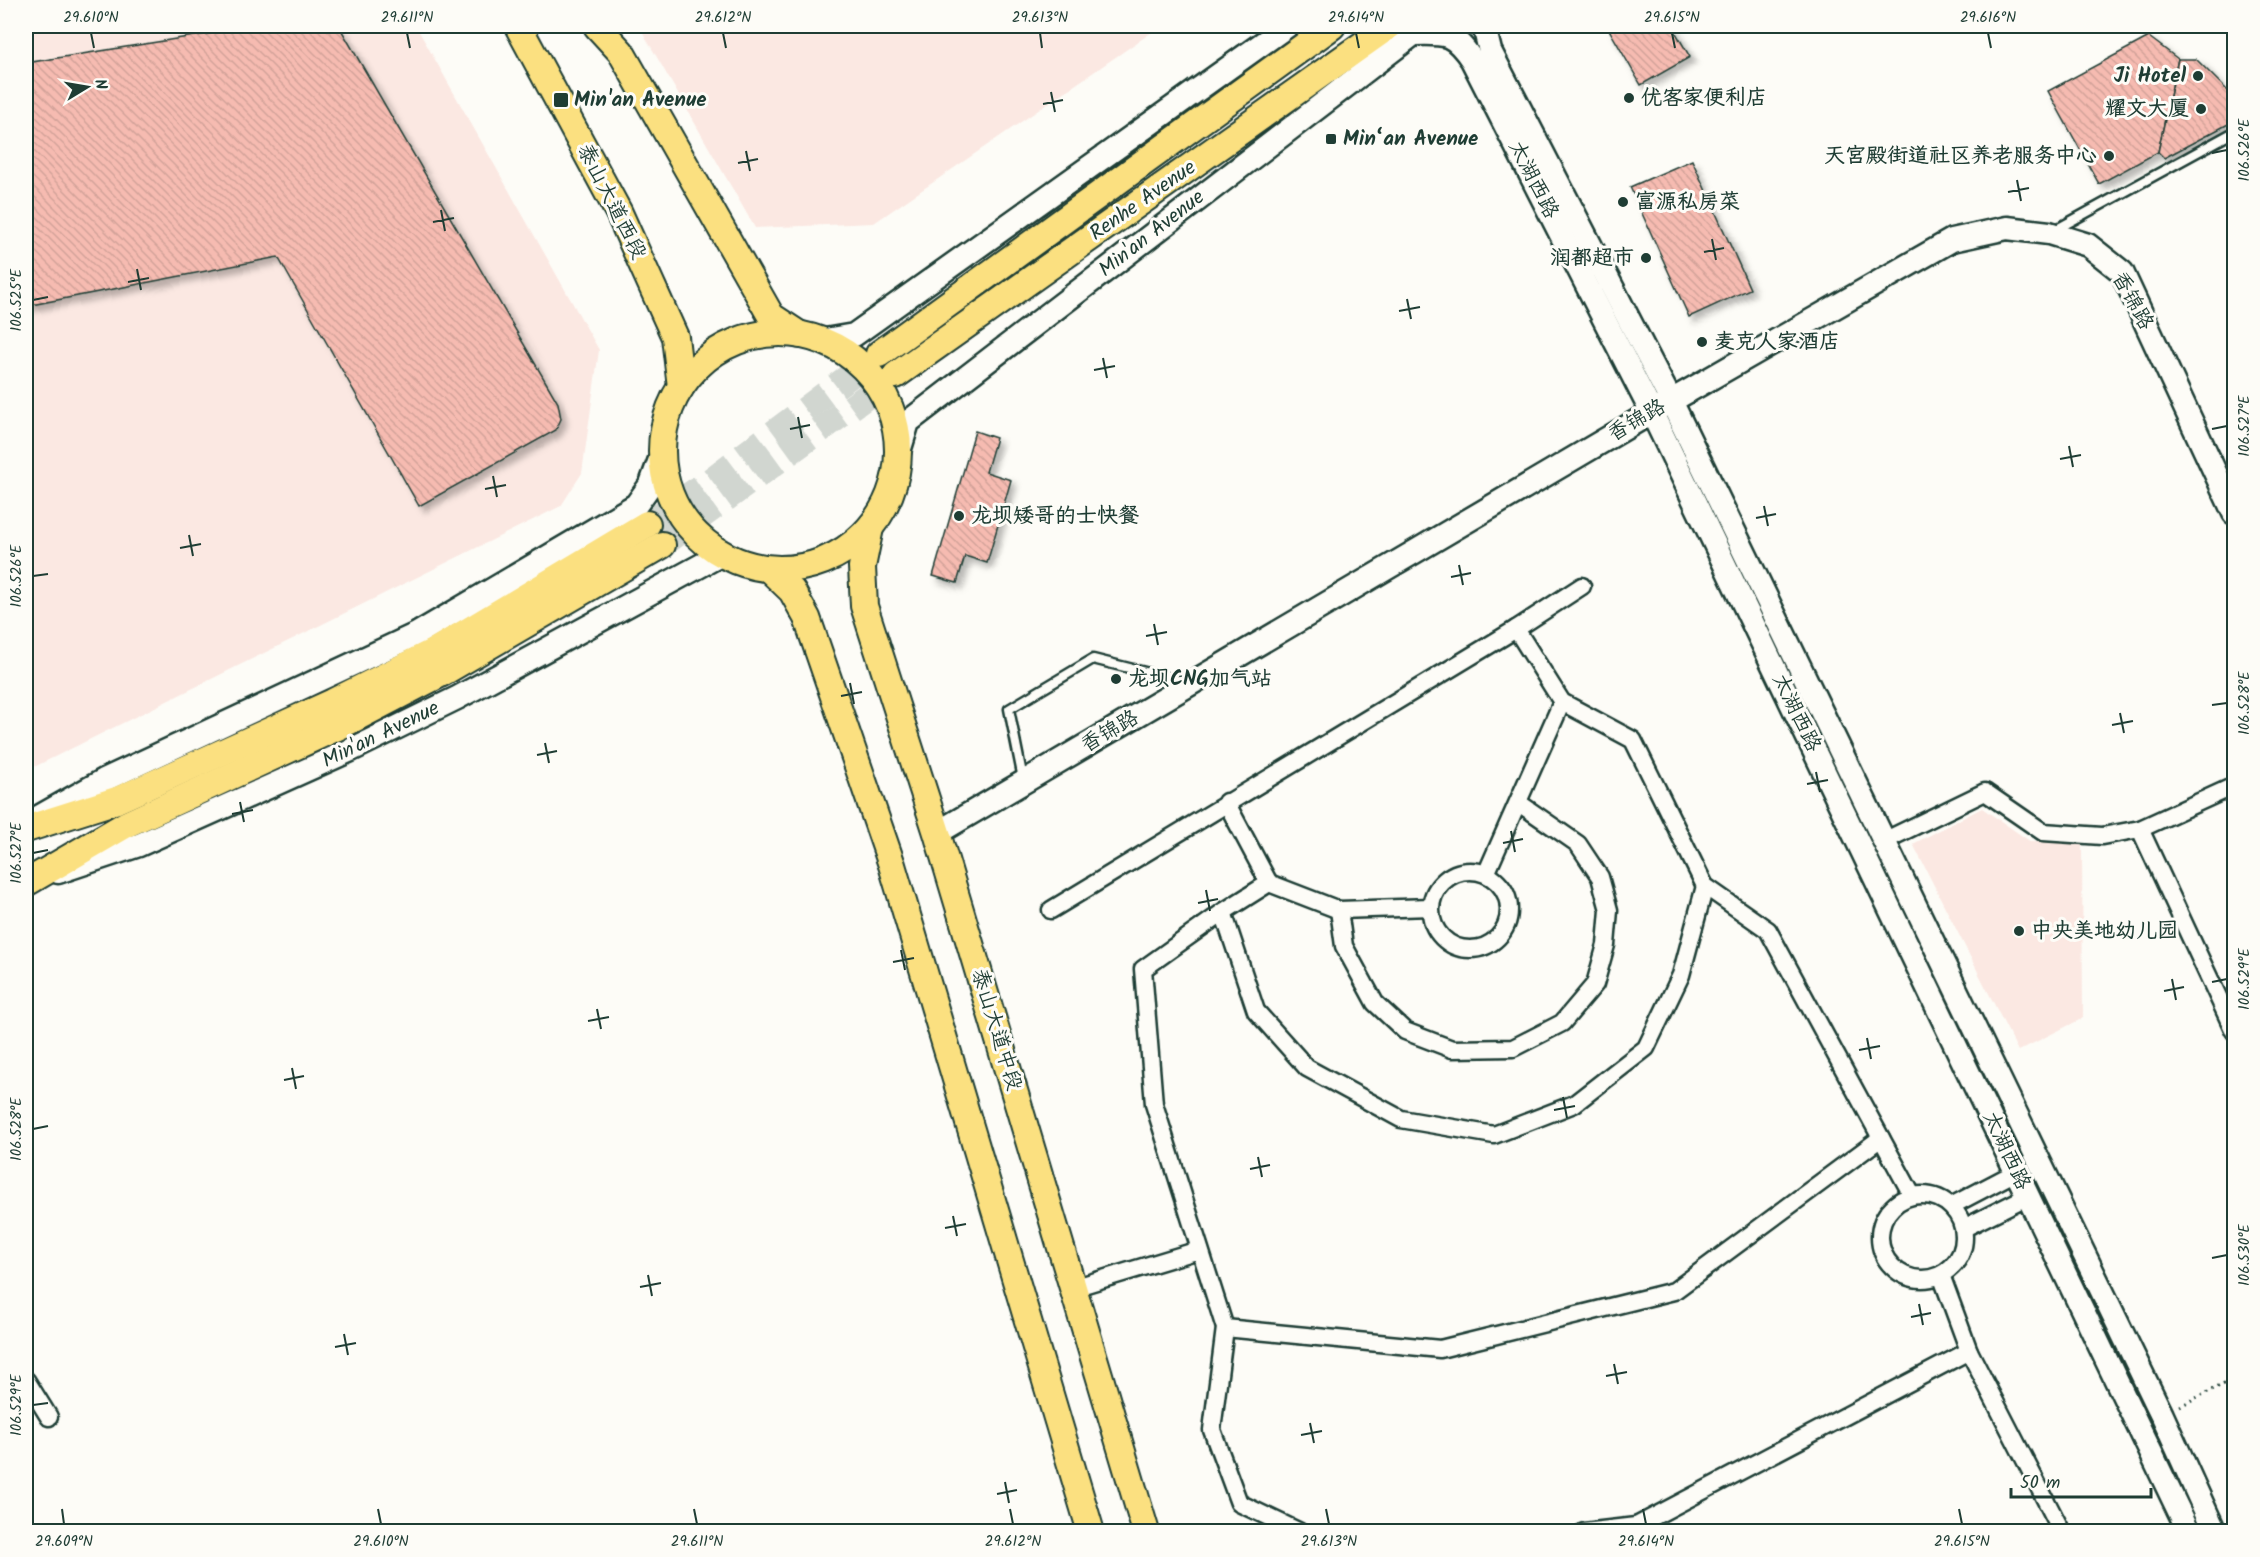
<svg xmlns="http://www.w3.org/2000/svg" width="2260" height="1557" font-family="Kalam,'LXGW WenKai TC',sans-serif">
  <defs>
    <pattern id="building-back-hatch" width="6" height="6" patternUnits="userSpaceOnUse" patternTransform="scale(1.5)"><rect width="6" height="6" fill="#f6bbb1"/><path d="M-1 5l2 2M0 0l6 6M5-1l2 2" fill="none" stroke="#d2a299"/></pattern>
    <filter id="shadow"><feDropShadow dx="5.5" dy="5.5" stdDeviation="3" flood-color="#0004"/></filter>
  </defs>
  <rect width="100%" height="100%" fill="#fdfcf7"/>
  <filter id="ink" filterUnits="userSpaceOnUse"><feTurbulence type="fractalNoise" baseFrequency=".0167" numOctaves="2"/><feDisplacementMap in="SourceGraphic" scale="12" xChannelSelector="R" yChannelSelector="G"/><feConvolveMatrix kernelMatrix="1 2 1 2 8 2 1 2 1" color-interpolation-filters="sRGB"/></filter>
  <g filter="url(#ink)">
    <g fill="#fbe8e2">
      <polygon points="26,26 416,26 599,350 582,473 561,506 26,771"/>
      <polygon points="639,26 1153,26 1155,30 874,223 755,228"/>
      <polygon points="1982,808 2031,842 2082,842 2083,1018 2018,1051 1913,844"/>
    </g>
    <g fill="url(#building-back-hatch)" stroke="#1f3d34" stroke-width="1.5" filter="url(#shadow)">
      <polygon points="257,26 335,26 342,31 558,403 561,419 556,430 419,506 278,257 26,306 26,63"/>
      <polygon points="1607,26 1672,26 1690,57 1641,85"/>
      <polygon points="2149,37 2178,59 2158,152 2099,184 2048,91"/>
      <polygon points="2178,59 2196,59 2234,97 2234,121 2164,158 2158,152"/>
      <polygon points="1692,160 1750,289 1689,317 1630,187"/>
      <polygon points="975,431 996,438 986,472 1011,480 987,563 965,556 957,583 933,576"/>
    </g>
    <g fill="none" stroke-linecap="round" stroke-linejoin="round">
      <g stroke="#d1d6d0" stroke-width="26" stroke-dasharray="26 13" stroke-linecap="butt">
        <polyline points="647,524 707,483 879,354"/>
        <polyline points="662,545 896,375"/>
      </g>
      <g stroke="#1f3d34" stroke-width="13">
        <g id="lane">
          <polyline points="2055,230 2234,132"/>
          <polyline points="1023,779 1009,709 1093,659 1185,682"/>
        </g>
      </g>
      <g stroke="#1f3d34" stroke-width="21">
        <g id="street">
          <polyline points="1516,629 1562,702 1633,740 1705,886 1768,930 1912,1195"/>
          <polyline points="1226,802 1269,883"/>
          <polyline points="2140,829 2234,1031"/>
          <polyline points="1884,841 1985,792 2043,832 2102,836 2140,829 2234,786"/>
          <circle cx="1470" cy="910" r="39"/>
          <polyline points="1486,874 1562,702"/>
          <polyline points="1051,910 1516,629 1582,586"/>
          <polyline points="1339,910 1344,946 1375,1003 1405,1031 1452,1049 1513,1048 1562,1023 1595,984 1606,945 1609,910 1600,877 1578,844 1519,803"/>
          <polyline points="1223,912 1256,1011 1307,1068 1401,1119 1494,1135 1574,1104 1646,1048 1681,975 1705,886"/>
          <circle cx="1922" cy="1237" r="42"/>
          <polyline points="1951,1206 2016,1172"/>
          <polyline points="1964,1228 2028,1196"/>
          <polyline points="1941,1275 1969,1351 2062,1532"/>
          <polyline points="1073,1288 1199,1250"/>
          <polyline points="1225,1328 1440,1349 1674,1291 1881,1138"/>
          <polyline points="26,1380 49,1417"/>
          <polyline points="1300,1532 1239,1503 1212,1430 1225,1328 1154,1104 1143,969 1223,912 1269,883 1339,910 1431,907"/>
          <polyline points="1584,1532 1636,1526"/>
          <polyline points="1639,1532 1636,1526 1969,1351"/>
        </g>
      </g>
      <g stroke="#1f3d34" stroke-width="27">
        <g id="secondary">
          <polyline points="1484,26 1490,51 1671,401 2162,1415 2215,1532"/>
          <path d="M1413,34c33,-1 40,-2 59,26l180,353 537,1119"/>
          <polyline points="825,340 854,335 1287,26"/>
          <polyline points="898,455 908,422 1424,26"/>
          <polyline points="35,819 104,780 417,634 636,505 651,484 662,454"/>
          <polyline points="937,833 1671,401 1952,240 2007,228 2049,233 2088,245 2122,272 2234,513"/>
          <polyline points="58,872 139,845 351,750 457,698 722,554"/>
        </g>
      </g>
      <g stroke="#1f3d34" stroke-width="30">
        <g id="primary">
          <polyline points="518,26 619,213 675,337 681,387"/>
          <polyline points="597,26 621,52 771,316 800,335"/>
          <circle cx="780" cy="451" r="118"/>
          <polyline points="879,354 1332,26"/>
          <polyline points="896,375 1389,26"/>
          <polyline points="870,528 862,567 864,606 937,833 1146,1532"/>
          <polyline points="769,569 792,591 807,618 892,865 1091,1532"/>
          <polyline points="26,829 117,800 333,702 433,652 647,524"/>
          <polyline points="26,883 127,824 342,725 442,673 662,545"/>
        </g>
      </g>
      <polyline stroke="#1f3d34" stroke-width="3" stroke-dasharray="1.5 4.5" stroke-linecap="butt" points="2180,1406 2234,1379"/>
      <use href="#lane" stroke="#fdfcf7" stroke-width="8"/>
      <use href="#street" stroke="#fdfcf7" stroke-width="16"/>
      <use href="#secondary" stroke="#fdfcf7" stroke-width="22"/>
      <use href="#primary" stroke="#fbe080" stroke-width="26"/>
    </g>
  </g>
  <path fill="none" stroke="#1f3d34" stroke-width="2" d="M91,33l3,15M407,33l3,15M723,33l3,15M1040,33l2,15M1356,33l3,15M1672,33l3,15M1988,33l3,15M1051,92l4,20M1043,104l20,-4M746,151l4,20M2212,153l15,-3M738,163l20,-4M2017,180l4,21M2008,192l21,-4M441,210l4,21M433,222l21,-4M1712,239l4,21M1704,252l20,-4M137,269l4,21M128,282l21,-4M1407,299l4,20M33,300l15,-3M1399,311l21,-4M1103,358l4,20M1094,370l21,-4M798,417l4,21M790,429l20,-4M2212,429l15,-3M2069,446l4,21M2060,459l21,-4M493,476l4,21M485,489l21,-4M1764,506l4,20M1756,518l20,-4M189,535l4,21M180,548l21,-4M1459,565l4,20M33,576l15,-2M1451,577l20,-4M1154,624l4,21M1146,636l21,-4M850,683l4,21M841,696l21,-4M2212,705l15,-2M2120,713l4,20M2112,725l21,-4M545,743l4,20M537,755l20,-4M1816,772l4,20M1807,784l21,-4M240,802l4,20M232,814l21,-4M1511,831l4,21M1503,843l20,-4M33,853l15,-3M1206,890l4,21M1198,903l20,-4M901,950l4,20M893,962l21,-4M2172,979l4,21M2212,982l15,-3M2164,991l20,-4M597,1009l4,20M588,1021l21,-4M1867,1038l4,21M1859,1050l21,-4M292,1068l4,21M284,1080l20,-4M1563,1097l4,21M1554,1110l21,-4M33,1129l15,-3M1258,1157l4,20M1250,1169l20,-4M953,1216l4,20M945,1228l21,-4M2212,1258l15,-3M648,1275l4,21M640,1287l21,-4M1919,1304l4,21M1911,1317l20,-4M344,1334l4,21M335,1347l21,-4M1614,1364l4,20M1606,1376l21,-4M33,1405l15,-2M1310,1423l4,20M1301,1435l21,-4M1005,1482l4,21M997,1494l20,-4M62,1509l2,15M378,1509l3,15M694,1509l3,15M1010,1509l3,15M1326,1509l3,15M1643,1509l3,15M1959,1509l3,15"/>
  <g fill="#1f3d34" stroke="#fdfcf7" stroke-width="2">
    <circle cx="2198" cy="76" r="6"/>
    <circle cx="1629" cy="98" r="6"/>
    <rect x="553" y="92" width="16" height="16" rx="3"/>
    <circle cx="2201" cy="109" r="6"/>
    <rect x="1325" y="133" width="12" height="12" rx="3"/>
    <circle cx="2109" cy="156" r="6"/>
    <circle cx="1623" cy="202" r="6"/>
    <circle cx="1646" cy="258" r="6"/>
    <circle cx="1702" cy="342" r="6"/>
    <circle cx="959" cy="516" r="6"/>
    <circle cx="1116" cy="679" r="6"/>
    <circle cx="2019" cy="931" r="6"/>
  </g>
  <g text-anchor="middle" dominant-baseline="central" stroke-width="6" stroke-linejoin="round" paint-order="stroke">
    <g font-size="21" font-weight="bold" fill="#1f3d34" stroke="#fdfcf7" text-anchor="start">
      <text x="2186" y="76" text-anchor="end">Ji Hotel</text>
      <text x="1641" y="98">优客家便利店</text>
      <text x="574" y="100">Min'an Avenue</text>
      <text x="2189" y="109" text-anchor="end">耀文大厦</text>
      <text x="1343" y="139">Min‘an Avenue</text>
      <text x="2097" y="156" text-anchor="end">天宫殿街道社区养老服务中心</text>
      <text x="1635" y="202">富源私房菜</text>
      <text x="1634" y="258" text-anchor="end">润都超市</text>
      <text x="1714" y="342">麦克人家酒店</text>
      <text x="971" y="516">龙坝矮哥的士快餐</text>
      <text x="1128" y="679">龙坝CNG加气站</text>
      <text x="2031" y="931">中央美地幼儿园</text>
    </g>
    <g font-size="21" fill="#1f3d34" stroke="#fdfcf7">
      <text transform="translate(1533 180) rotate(63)">太湖西路</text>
      <text transform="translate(1143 201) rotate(-35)">Renhe Avenue</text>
      <text transform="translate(611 202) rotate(63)">泰山大道西段</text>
      <text transform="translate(1152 234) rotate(-38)">Min'an Avenue</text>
      <text transform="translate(2132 301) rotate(61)">香锦路</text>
      <text transform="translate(1637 421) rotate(-30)">香锦路</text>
      <text transform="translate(1796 713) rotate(64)">太湖西路</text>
      <text transform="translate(1110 732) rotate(-30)">香锦路</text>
      <text transform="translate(381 735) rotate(-26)">Min'an Avenue</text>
      <text transform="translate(996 1030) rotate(73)">泰山大道中段</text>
      <text transform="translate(2006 1151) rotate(65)">太湖西路</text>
    </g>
  </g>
  <rect width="2260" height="1557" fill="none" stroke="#fdfcf7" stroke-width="66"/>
  <g transform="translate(87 87) rotate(79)" stroke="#fdfcf7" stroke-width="4.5" paint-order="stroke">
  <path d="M0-4.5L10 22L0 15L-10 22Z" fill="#1f3d34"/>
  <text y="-9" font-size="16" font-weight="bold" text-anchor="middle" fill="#1f3d34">N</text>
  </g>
  <path d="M2011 1488v9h140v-9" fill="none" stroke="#1f3d34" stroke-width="3"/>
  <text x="2020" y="1488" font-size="18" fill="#1f3d34" stroke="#fdfcf7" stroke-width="4.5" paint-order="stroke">50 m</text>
  <rect x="33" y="33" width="2194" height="1491" fill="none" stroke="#1f3d34" stroke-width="2"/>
  <g font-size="15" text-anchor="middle" fill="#1f3d34">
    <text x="91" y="22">29.610°N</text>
    <text x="407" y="22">29.611°N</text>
    <text x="723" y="22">29.612°N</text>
    <text x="1040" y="22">29.613°N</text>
    <text x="1356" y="22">29.614°N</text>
    <text x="1672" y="22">29.615°N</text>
    <text x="1988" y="22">29.616°N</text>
    <text transform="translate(2244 150) rotate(-90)" y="5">106.526°E</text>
    <text transform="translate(16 300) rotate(-90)" y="5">106.525°E</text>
    <text transform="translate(2244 426) rotate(-90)" y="5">106.527°E</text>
    <text transform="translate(16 576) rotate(-90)" y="5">106.526°E</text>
    <text transform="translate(2244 703) rotate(-90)" y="5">106.528°E</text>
    <text transform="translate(16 853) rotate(-90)" y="5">106.527°E</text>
    <text transform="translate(2244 979) rotate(-90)" y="5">106.529°E</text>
    <text transform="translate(16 1129) rotate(-90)" y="5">106.528°E</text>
    <text transform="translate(2244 1255) rotate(-90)" y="5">106.530°E</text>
    <text transform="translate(16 1405) rotate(-90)" y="5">106.529°E</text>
    <text x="64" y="1546">29.609°N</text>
    <text x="381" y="1546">29.610°N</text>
    <text x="697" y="1546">29.611°N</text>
    <text x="1013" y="1546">29.612°N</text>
    <text x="1329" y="1546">29.613°N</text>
    <text x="1646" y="1546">29.614°N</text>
    <text x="1962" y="1546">29.615°N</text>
  </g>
</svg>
